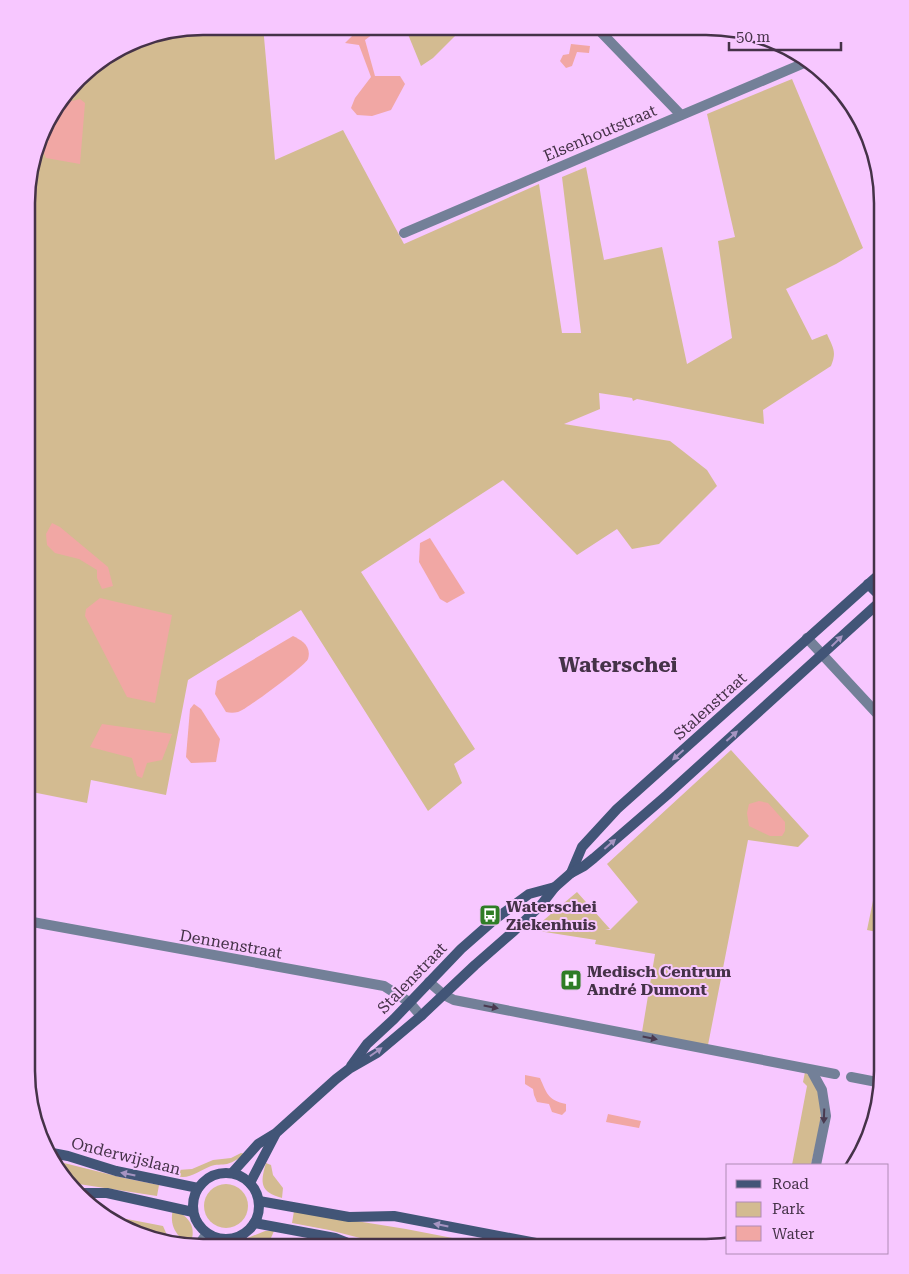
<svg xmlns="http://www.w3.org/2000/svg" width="909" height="1274" font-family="'Roboto Serif',serif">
  <rect width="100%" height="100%" fill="#f7c7ff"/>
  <g fill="#d3bb91">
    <path d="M203,26h60l12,134 68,-30 61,114 135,-60 23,149h19l-19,-156 24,-10 18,93 58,-13 25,117 45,-26 -14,-97 17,-4 -28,-123 85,-35 71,169 -27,16 -50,25 26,51 15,-6c6,14 10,17 4,32l-68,44 1,14 -127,-25 -4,2 -1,-3 -33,-5 1,16 -36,15 106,17 37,29 10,16 -58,58 -27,5 -15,-20 -40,26 -74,-75 -142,92 114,177 -21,15 8,19 -34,28 -127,-201 -113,70 -22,115 -75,-15 -4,23 -60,-12 1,-612 22,-64 37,-45 59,-34z"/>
    <polygon points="405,27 464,27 433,58 421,66"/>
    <polygon points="846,102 865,125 876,172"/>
    <polygon points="731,750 809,836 798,847 748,840 708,1045 642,1032 655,954 595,944 596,940 532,930 577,892 610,929 605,930 610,930 638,902 607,864"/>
    <polygon points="875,891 882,906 882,933 867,930"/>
    <path d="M805,1072c28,21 12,65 6,93h-19l15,-79 -4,-4z"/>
    <path d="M241,1153l4,1c-6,4 -11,8 -18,10 -5,1 -11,0 -16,2 -13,5 -21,14 -35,10l2,-6 14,-1 21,-9 18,-2z"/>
    <polygon points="64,1163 124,1178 159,1185 157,1196 72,1183 59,1167 63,1168"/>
    <path d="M266,1163l5,2 2,10 10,13 -1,10c-22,-6 -22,-15 -16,-35z"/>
    <circle cx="226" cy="1206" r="22"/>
    <path d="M173,1209c17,8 24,18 17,36 -14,-9 -21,-19 -17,-36z"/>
    <polygon points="294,1211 406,1229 499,1247 395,1247 329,1230 292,1223"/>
    <polygon points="101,1214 163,1226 170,1242"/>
    <polygon points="265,1231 274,1231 271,1238 257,1241 245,1246 212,1246 240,1241"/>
  </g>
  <g fill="#f1a7a4">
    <polygon points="355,27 362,27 377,31 365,40 375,76 400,76 405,84 391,110 372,116 357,115 351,108 355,98 371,77 359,45 345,43 356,32"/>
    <polygon points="571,44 590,46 589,53 577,52 572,66 566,68 560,61 563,55 569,54"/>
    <path d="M80,99l5,4 -5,61 -34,-6c-7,-16 -3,-40 11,-52 5,-4 16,-5 23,-7z"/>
    <polygon points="52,523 60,527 108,567 113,586 102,589 97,578 97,570 79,559 55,553 47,545 46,534"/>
    <polygon points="430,538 465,593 447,603 440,599 419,562 420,543"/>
    <polygon points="100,598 172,615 155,703 127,697 85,616 86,609"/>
    <path d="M293,636c8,4 19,10 15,23 -3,7 -61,50 -70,53 -4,1 -8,1 -12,0l-11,-18 2,-13z"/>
    <polygon points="194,704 201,709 220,739 216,762 191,763 186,757 190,709"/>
    <polygon points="102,724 172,734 162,760 147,763 142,778 137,776 132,758 90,747"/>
    <polygon points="759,801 768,803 785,822 785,831 782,836 770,836 749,826 747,813 749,804"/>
    <path d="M525,1075l15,3c7,16 8,22 26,26v7l-4,4 -10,-3 -3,-8 -12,-2 -3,-7 -1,-6 -8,-5z"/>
    <polygon points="608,1114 641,1121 639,1128 606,1122"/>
  </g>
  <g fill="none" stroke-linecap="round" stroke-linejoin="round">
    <g stroke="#738098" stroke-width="10">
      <polyline points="596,27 681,115"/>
      <polyline points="404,233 809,61"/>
      <polyline points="807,638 883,720"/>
      <polyline points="27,921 384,986 409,1002 421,1016"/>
      <polyline points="429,982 444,995 454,1000 835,1074"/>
      <polyline points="811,1070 822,1090 826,1116 816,1165"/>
      <polyline points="851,1077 882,1083"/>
      <polyline points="198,1246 207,1233"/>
    </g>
    <g stroke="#425577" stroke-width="10">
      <polyline points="868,584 883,599"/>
      <polyline points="571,873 582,847 617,809 883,571"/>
      <polyline points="351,1066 367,1044 394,1019 461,949 494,920 529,894 555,887"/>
      <polyline points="47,1152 68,1156 116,1171 198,1188"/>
      <polyline points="232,1173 258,1144 276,1133 336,1079 349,1069 377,1053 421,1016 475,965 514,931 541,905 555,887 571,873 584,866 594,858 667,795 883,599"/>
      <circle cx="226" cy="1206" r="33"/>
      <polyline points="250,1183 275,1135"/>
      <polyline points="81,1193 107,1193 193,1212"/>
      <polyline points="259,1201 349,1217 394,1216 557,1247"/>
      <polyline points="254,1223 335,1238 358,1247"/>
    </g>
  </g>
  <defs><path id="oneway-solid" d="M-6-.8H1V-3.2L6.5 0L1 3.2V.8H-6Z" transform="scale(1.25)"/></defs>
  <g fill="#a694c2">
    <use href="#oneway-solid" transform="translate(837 641) rotate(-44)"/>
    <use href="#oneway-solid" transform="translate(732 736) rotate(-42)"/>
    <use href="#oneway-solid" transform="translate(678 755) rotate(138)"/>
    <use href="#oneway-solid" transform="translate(610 844) rotate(-41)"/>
    <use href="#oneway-solid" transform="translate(376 1052) rotate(-35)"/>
    <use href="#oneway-solid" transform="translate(128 1174) rotate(-169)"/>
    <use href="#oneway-solid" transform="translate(441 1225) rotate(-169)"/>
  </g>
  <g fill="#4a3a50">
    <use href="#oneway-solid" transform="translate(491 1007) rotate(11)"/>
    <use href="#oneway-solid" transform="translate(650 1038) rotate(11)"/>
    <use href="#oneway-solid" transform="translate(824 1116) rotate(92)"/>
  </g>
  <defs>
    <g id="bus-square" transform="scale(1.125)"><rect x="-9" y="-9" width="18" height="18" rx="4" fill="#2f7d26" stroke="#f7c7ff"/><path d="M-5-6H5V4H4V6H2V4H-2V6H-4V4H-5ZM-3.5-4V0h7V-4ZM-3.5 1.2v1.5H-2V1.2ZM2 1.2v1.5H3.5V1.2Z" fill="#fff"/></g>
    <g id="hospital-square" transform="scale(1.125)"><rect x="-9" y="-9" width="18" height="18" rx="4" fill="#2f7d26" stroke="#f7c7ff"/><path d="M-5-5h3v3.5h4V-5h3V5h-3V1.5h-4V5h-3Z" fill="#fff"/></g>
  </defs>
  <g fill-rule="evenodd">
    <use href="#bus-square" x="490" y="915"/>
    <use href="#hospital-square" x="571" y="980"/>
  </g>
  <g text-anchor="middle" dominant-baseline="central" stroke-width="4" stroke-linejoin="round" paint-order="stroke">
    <g font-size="16" fill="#453248" stroke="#f7c7ff">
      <text transform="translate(600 133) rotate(-23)">Elsenhoutstraat</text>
      <text transform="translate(710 706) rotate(-42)">Stalenstraat</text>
      <text transform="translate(231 944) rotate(10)">Dennenstraat</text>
      <text transform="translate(412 978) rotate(-46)">Stalenstraat</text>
      <text transform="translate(126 1156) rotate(14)">Onderwijslaan</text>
    </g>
    <g font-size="16" font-weight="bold" fill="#453248" stroke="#f7c7ff" text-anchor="start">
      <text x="506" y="906">Waterschei<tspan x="506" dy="18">Ziekenhuis</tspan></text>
      <text x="587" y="971">Medisch Centrum<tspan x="587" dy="18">André Dumont</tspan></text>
    </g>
    <g font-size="21" font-weight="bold" fill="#453248" stroke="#f7c7ff">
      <text x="618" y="665">Waterschei</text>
    </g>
  </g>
  <path d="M0 0H909V1274H0ZM203 35H706A168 168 0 0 1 874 203V1071A168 168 0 0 1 706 1239H203A168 168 0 0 1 35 1071V203A168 168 0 0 1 203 35Z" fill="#f7c7ff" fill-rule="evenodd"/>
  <path fill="none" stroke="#453248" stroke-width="2.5" d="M203 35H706A168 168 0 0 1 874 203V1071A168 168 0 0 1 706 1239H203A168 168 0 0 1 35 1071V203A168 168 0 0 1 203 35Z"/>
  <rect x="726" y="1164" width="162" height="90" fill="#f7c7ff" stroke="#b08bb6"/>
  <rect x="736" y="1180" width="25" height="8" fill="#425577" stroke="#b08bb6"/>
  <text x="772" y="1189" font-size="15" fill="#453248">Road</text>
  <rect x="736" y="1202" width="25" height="15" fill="#d3bb91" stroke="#b08bb6"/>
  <text x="772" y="1214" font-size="15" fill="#453248">Park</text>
  <rect x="736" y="1226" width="25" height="15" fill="#f1a7a4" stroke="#b08bb6"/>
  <text x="772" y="1239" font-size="15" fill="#453248">Water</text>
  <path d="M729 42v8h112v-8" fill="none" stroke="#453248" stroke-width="2.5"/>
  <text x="736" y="42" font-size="15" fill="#453248" stroke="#f7c7ff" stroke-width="4" paint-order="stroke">50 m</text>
</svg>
